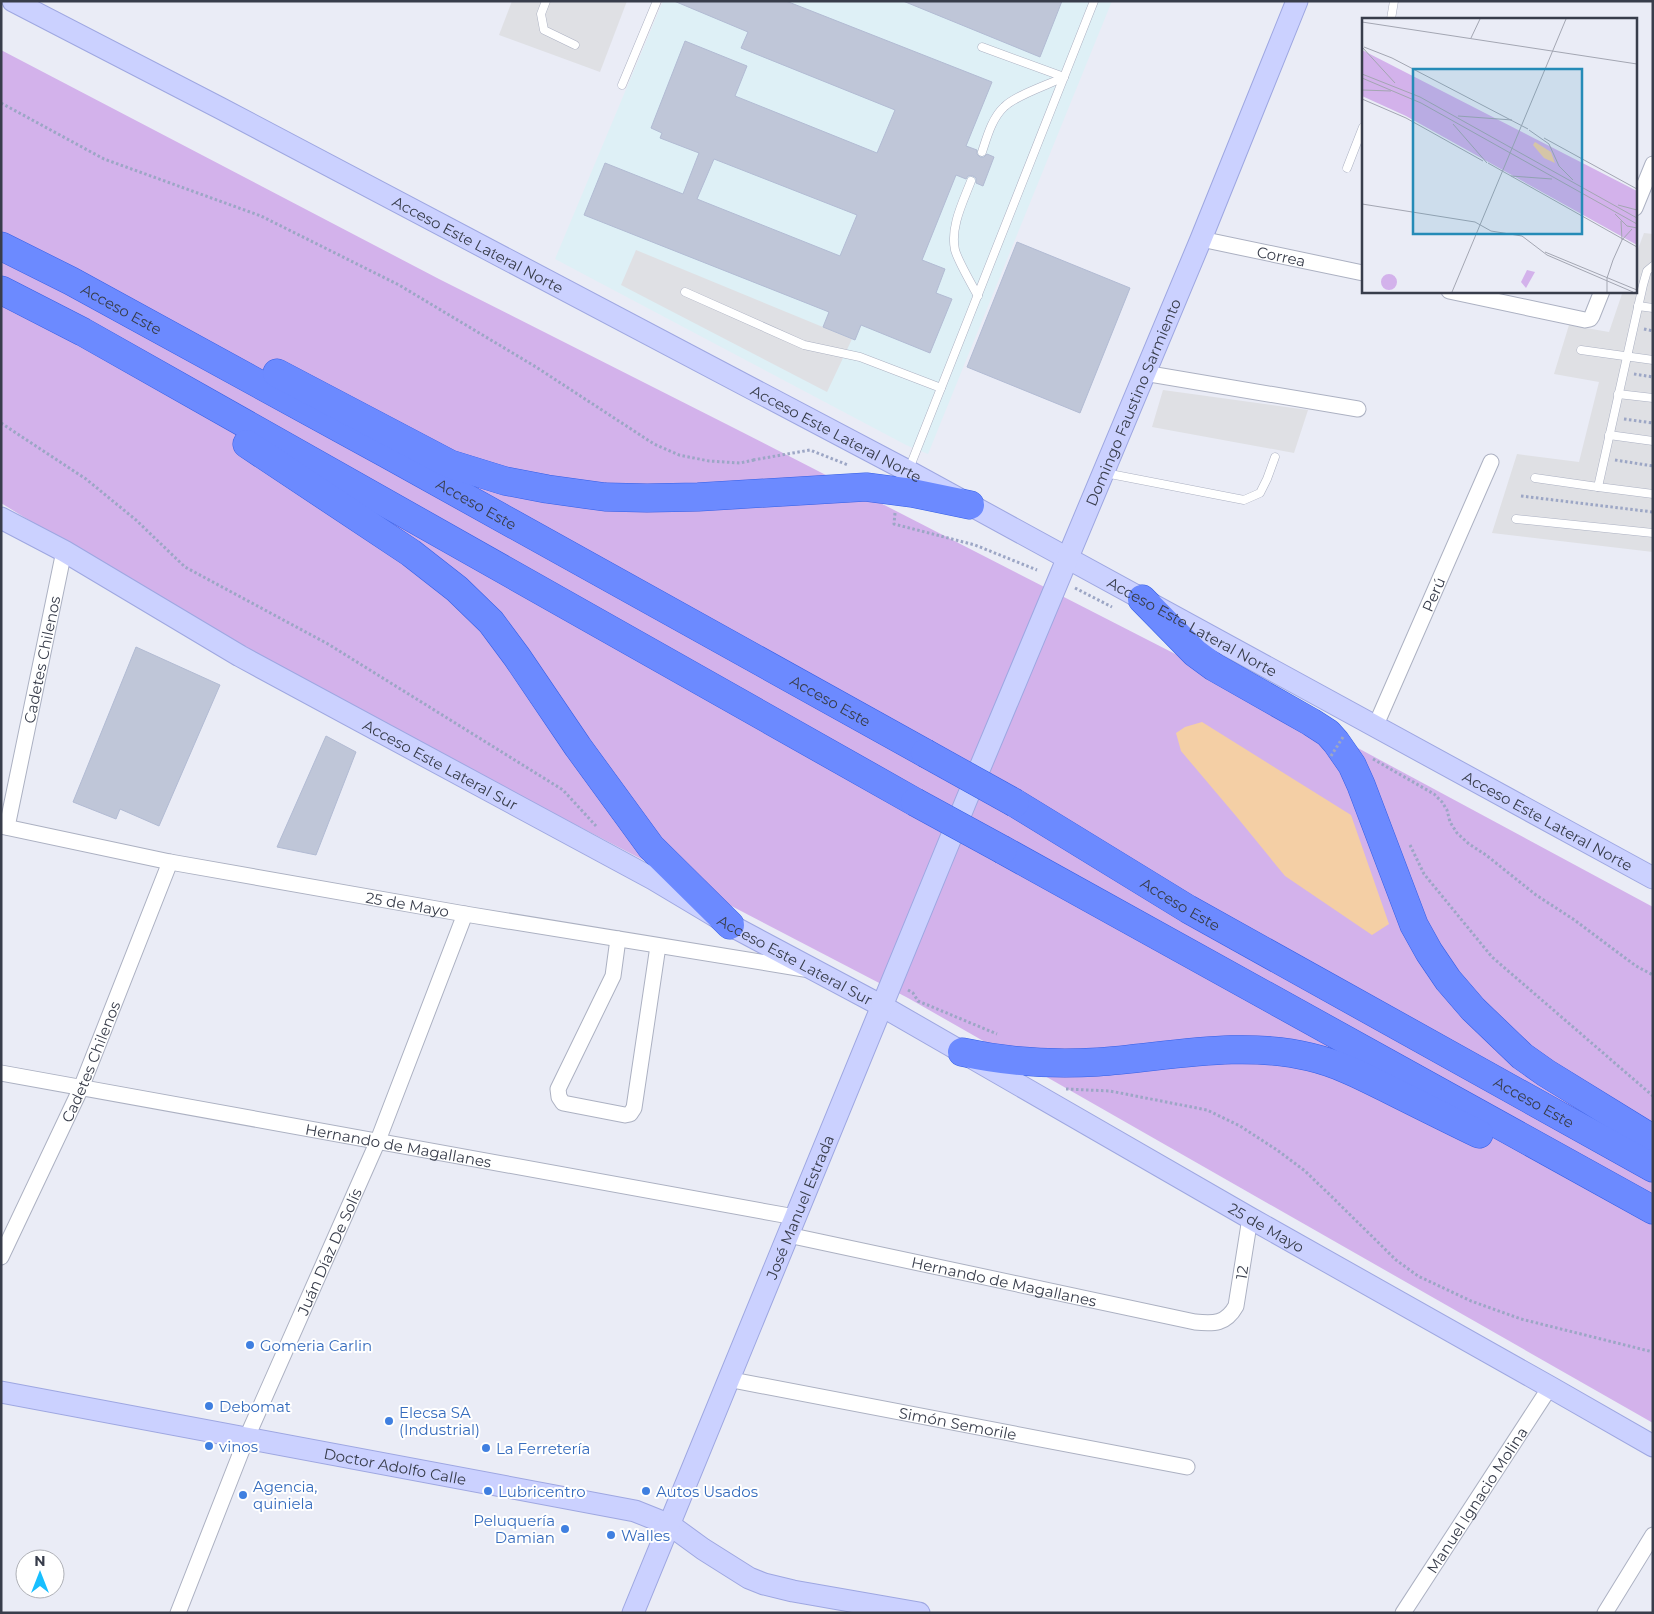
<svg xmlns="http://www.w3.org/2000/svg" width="1654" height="1614" font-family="Montserrat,sans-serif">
  <rect width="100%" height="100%" fill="#eaecf6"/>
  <polygon fill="#def0f6" points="663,1 1112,1 928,454 906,445 555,259"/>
  <polygon fill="#d3b2eb" points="1,50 439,279 736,429 1343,740 1653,907 1653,1423 908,998 240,650 1,503"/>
  <g fill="#dfe0e4">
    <polygon points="512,1 627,1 600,72 499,35"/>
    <polygon points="1644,233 1653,234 1653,552 1492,533 1517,454 1579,462 1599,382 1554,374 1569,325 1609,332 1623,291 1635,291 1635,257"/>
    <polygon points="636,250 852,339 827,392 621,285"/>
    <polygon points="1163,390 1308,410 1294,453 1152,427"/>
  </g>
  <polygon fill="#f4cfa5" points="1202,722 1351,815 1389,924 1372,935 1285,876 1236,816 1181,751 1176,733 1185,727"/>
  <g fill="#bfc6d8" stroke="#b2bbd3" fill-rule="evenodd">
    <path d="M674,1h112l206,81 -26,64 11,4v4l3,3h4l3,-3 7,3 -11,29 -7,-3v-5l-3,-2h-5l-2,3 -10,-4 -34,85 23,9 -9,24 16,6 -22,54 -69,-28 -6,15 -32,-13 6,-15 -245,-97 21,-52 78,31 16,-41 -39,-15 2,-5 -11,-5 34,-87 62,25 -12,30 142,57 18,-43 -154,-62 7,-16zM714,159l143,56 -17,41 -143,-57z"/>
    <polygon points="903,1 1062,1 1040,57"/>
    <polygon points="1017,242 1130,288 1080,413 967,367"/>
    <polygon points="136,647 220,685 159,826 120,809 116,819 73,802"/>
    <polygon points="326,736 356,752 316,855 277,847"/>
  </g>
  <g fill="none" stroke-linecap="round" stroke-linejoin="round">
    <g stroke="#acb1c2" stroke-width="9">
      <g id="lane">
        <polyline points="546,1 541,14 544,30 575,45"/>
        <polyline points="1391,19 1394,1"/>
        <polyline points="982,47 1064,77"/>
        <polyline points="622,85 657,1"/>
        <path d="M982,152c5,-15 10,-34 22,-45 12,-12 44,-22 60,-30"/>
        <polyline points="1347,168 1363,127"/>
        <path d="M971,181c-8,21 -21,46 -16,69 3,11 17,35 23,46"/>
        <polyline points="1653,266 1647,271 1643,285 1598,487 1653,494"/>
        <polyline points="685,292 804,345 860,357 941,388"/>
        <polyline points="1638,306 1653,308"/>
        <polyline points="1581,350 1653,360"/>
        <polyline points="1618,394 1653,398"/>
        <polyline points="1609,435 1653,441"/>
        <polyline points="909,469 1094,1"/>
        <polyline points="1105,473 1244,500 1260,493 1267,479 1275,457"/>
        <polyline points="1535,478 1598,487"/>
        <polyline points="1516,519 1653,533"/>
      </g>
    </g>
    <g stroke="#acb1c2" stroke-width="17">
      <g id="street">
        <polyline points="1635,208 1653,164"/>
        <path id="s1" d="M1201,239l162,34"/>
        <polyline points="1449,291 1585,320 1590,319 1592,316 1602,291"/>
        <polyline points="1144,373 1358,409"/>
        <path id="s2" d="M1375,727l116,-265"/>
        <path id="s3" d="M1,826l169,36 295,52 339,55"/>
        <path id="s4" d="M7,827l57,-276"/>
        <polyline points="618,939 613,976 558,1089 559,1097 563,1103 625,1115 630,1114 634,1108 658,946"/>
        <path id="s5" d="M1,1073l794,144"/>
        <path id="s6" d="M788,1235l407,87c19,2 31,2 41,-16l14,-88"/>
        <path id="s7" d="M1,1257l80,-169 89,-226"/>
        <path id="s8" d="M727,1379l460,88"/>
        <path id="s9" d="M178,1613l69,-176 130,-294 88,-229"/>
        <path id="s10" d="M1403,1613l147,-226"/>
        <polyline points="1605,1613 1653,1535"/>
      </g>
    </g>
    <g stroke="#9ea7e1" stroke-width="23">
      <g id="secondary">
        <path id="s11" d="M13,1l207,107 688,363 745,407"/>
        <path id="s12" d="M1,518l63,33 176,105 413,223 77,46 152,81 368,212 300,169 103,59"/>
        <path id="s13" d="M1,1392l634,119 35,14 33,24 46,29 15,6 29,7 126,22"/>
        <path id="s14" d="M633,1613l333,-812 235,-562 96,-238"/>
      </g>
    </g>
    <g stroke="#355fe5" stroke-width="29">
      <g id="highway">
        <path id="s15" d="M1,246l70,35 316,173 538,299"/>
        <polyline points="1,290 83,332 915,802"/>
        <polyline points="277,373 450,464 505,481 547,489 605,497 647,498 698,497 866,487 912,493 970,505"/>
        <polyline points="247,444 411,553 457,589 491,622 517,657 578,747 651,847 730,925"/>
        <polyline points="1142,599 1195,653 1214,667 1311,722 1328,733 1336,742 1352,765 1361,785 1414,925 1429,952 1448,980 1473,1009 1522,1056 1546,1073 1653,1139"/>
        <path id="s16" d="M1015,803l173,106 465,259"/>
        <polyline points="1003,850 1653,1210"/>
        <path d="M962,1052c45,10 89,13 136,10 69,-5 143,-22 212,-5 30,7 56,21 84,35 28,14 56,28 85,42"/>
      </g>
    </g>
    <g stroke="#9ca6c5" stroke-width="3" stroke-dasharray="2.5 2.5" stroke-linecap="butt">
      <polyline points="1,103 104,159 261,216 399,285 536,367 654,444 679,455 709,461 740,463 754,460"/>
      <polyline points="1644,329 1653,331"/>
      <polyline points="1634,374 1653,377"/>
      <polyline points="1624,419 1653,423"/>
      <polyline points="1,423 86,479 136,520 185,567 328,644 563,790 596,826"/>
      <polyline points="753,460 810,450 848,465"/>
      <polyline points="1615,460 1653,466"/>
      <polyline points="1521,496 1653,512"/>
      <polyline points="895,513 894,524 975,545 1037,570"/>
      <polyline points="1075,588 1112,607"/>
      <polyline points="1373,759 1434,794 1442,802 1447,810 1450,822 1457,833 1469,844 1486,855 1536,895 1573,919 1636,966 1653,975"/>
      <polyline points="1410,845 1424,874 1492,957 1653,1096"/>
      <polyline points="908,990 913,993 918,1001 997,1034"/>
      <polyline points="1066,1089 1110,1091 1207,1110 1240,1126 1277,1150 1305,1171 1330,1195 1396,1260 1418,1276 1471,1301 1521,1319 1653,1352"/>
    </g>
    <use href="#lane" stroke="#fff" stroke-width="8"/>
    <use href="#street" stroke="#fff" stroke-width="15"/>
    <use href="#secondary" stroke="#cbd1ff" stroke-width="21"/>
    <use href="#highway" stroke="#6c8aff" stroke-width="28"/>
    <g stroke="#355fe5" stroke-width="29" stroke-linecap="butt">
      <g id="highway-bridge">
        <polyline points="925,753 1015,803"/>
        <polyline points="915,802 1003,850"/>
      </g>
    </g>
    <polyline stroke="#9ca6c5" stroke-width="3" stroke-dasharray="2.5 2.5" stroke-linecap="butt" points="1331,756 1343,737"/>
    <use href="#highway-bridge" stroke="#6c8aff" stroke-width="28"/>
  </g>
  <g fill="#3f7fe0" stroke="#fff" stroke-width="2">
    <circle cx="250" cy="1345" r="5"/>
    <circle cx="209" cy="1406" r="5"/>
    <circle cx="389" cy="1421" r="5"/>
    <circle cx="209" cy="1446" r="5"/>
    <circle cx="486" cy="1448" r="5"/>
    <circle cx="488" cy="1491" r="5"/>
    <circle cx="646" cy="1491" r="5"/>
    <circle cx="243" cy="1495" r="5"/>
    <circle cx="565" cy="1529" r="5"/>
    <circle cx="611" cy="1535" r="5"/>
  </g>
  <g text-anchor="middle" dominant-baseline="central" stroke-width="4" stroke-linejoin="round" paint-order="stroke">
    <g font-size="15" fill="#383d4b" stroke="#fff">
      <text stroke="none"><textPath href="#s11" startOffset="525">Acceso Este Lateral Norte</textPath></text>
      <text stroke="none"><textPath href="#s1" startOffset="82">Correa</textPath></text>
      <text stroke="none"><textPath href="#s15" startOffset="136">Acceso Este</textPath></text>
      <text stroke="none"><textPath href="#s14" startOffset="1310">Domingo Faustino Sarmiento</textPath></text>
      <text stroke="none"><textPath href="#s11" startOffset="930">Acceso Este Lateral Norte</textPath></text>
      <text stroke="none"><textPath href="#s15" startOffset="541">Acceso Este</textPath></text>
      <text stroke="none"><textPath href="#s2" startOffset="145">Perú</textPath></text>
      <text stroke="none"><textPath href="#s11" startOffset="1335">Acceso Este Lateral Norte</textPath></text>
      <text stroke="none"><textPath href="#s4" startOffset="171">Cadetes Chilenos</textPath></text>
      <text stroke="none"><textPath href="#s15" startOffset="946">Acceso Este</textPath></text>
      <text stroke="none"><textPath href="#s12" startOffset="504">Acceso Este Lateral Sur</textPath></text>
      <text stroke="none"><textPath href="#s11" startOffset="1740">Acceso Este Lateral Norte</textPath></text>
      <text stroke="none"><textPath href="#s16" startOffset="194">Acceso Este</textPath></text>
      <text stroke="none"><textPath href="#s3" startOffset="414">25 de Mayo</textPath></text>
      <text stroke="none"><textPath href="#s12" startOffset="909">Acceso Este Lateral Sur</textPath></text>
      <text stroke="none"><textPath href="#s7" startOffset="215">Cadetes Chilenos</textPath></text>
      <text stroke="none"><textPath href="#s16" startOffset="599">Acceso Este</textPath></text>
      <text stroke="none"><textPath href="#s5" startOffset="404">Hernando de Magallanes</textPath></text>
      <text stroke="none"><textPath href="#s14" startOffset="439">José Manuel Estrada</textPath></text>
      <text stroke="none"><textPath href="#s12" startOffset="1451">25 de Mayo</textPath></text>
      <text stroke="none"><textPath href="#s9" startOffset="392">Juán Díaz De Solís</textPath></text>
      <text stroke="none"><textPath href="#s6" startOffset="498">12</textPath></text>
      <text stroke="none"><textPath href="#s6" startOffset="221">Hernando de Magallanes</textPath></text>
      <text stroke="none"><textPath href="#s8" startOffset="235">Simón Semorile</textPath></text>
      <text stroke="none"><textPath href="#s13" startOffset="401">Doctor Adolfo Calle</textPath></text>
      <text stroke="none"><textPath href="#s10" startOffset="135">Manuel Ignacio Molina</textPath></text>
    </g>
    <g font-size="15" fill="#366cbe" stroke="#fff" text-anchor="start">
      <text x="260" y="1345">Gomeria Carlin</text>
      <text x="219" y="1406">Debomat</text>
      <text x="399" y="1412">Elecsa SA<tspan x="399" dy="17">(Industrial)</tspan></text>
      <text x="219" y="1446">vinos</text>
      <text x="496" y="1448">La Ferretería</text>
      <text x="253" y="1486">Agencia,<tspan x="253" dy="17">quiniela</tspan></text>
      <text x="498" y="1491">Lubricentro</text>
      <text x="656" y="1491">Autos Usados</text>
      <text x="555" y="1520" text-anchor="end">Peluquería<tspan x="555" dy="17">Damian</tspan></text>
      <text x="621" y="1535">Walles</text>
    </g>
  </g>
  <g transform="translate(1362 18)">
    <rect width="275" height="275" fill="#eaecf6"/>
    <path d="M0,32l275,141v54l-231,-129 -44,-20zM165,252l8,2 -9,16 -5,-6zM19 264a8 8 0 1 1 16 0a8 8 0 1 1-16 0Z" fill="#d3b2eb"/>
    <path d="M173,124l16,10 4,11 -11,-5 -11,-13z" fill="#f4cfa5"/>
    <path fill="none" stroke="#a3a6b2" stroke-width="1" d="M0,4l275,42M109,20l9,-19M0,29l33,36M2,29l28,11 136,71M0,56l58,23 217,121M0,60l59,25 216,121M0,72l29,1M0,81l44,19 77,43M96,98l54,4M91,106l34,39M167,112l20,14 10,22 14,14M182,120l93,51M126,145l149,84M149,158l41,3M0,186l113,18 16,9 31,5 25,19 86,37M256,187l19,5M253,196l12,12 10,2M259,203l1,19M183,234l92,38M90,274l114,-273M245,274v-14l6,-18 9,-20 10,-11"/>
    <path fill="#258bb7" fill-opacity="0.15" stroke="#258bb7" stroke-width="2.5" d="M51,51h169v165h-169z"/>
    <rect width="275" height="275" fill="none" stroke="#383d4b" stroke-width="2.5"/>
  </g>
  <rect width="1654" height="1614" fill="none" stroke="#383d4b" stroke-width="5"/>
  <g transform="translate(40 1574)"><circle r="24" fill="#ffffff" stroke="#afb1b7"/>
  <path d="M0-4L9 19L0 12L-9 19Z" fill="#18bfff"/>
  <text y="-8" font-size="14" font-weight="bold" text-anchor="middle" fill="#383d4b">N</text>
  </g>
</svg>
